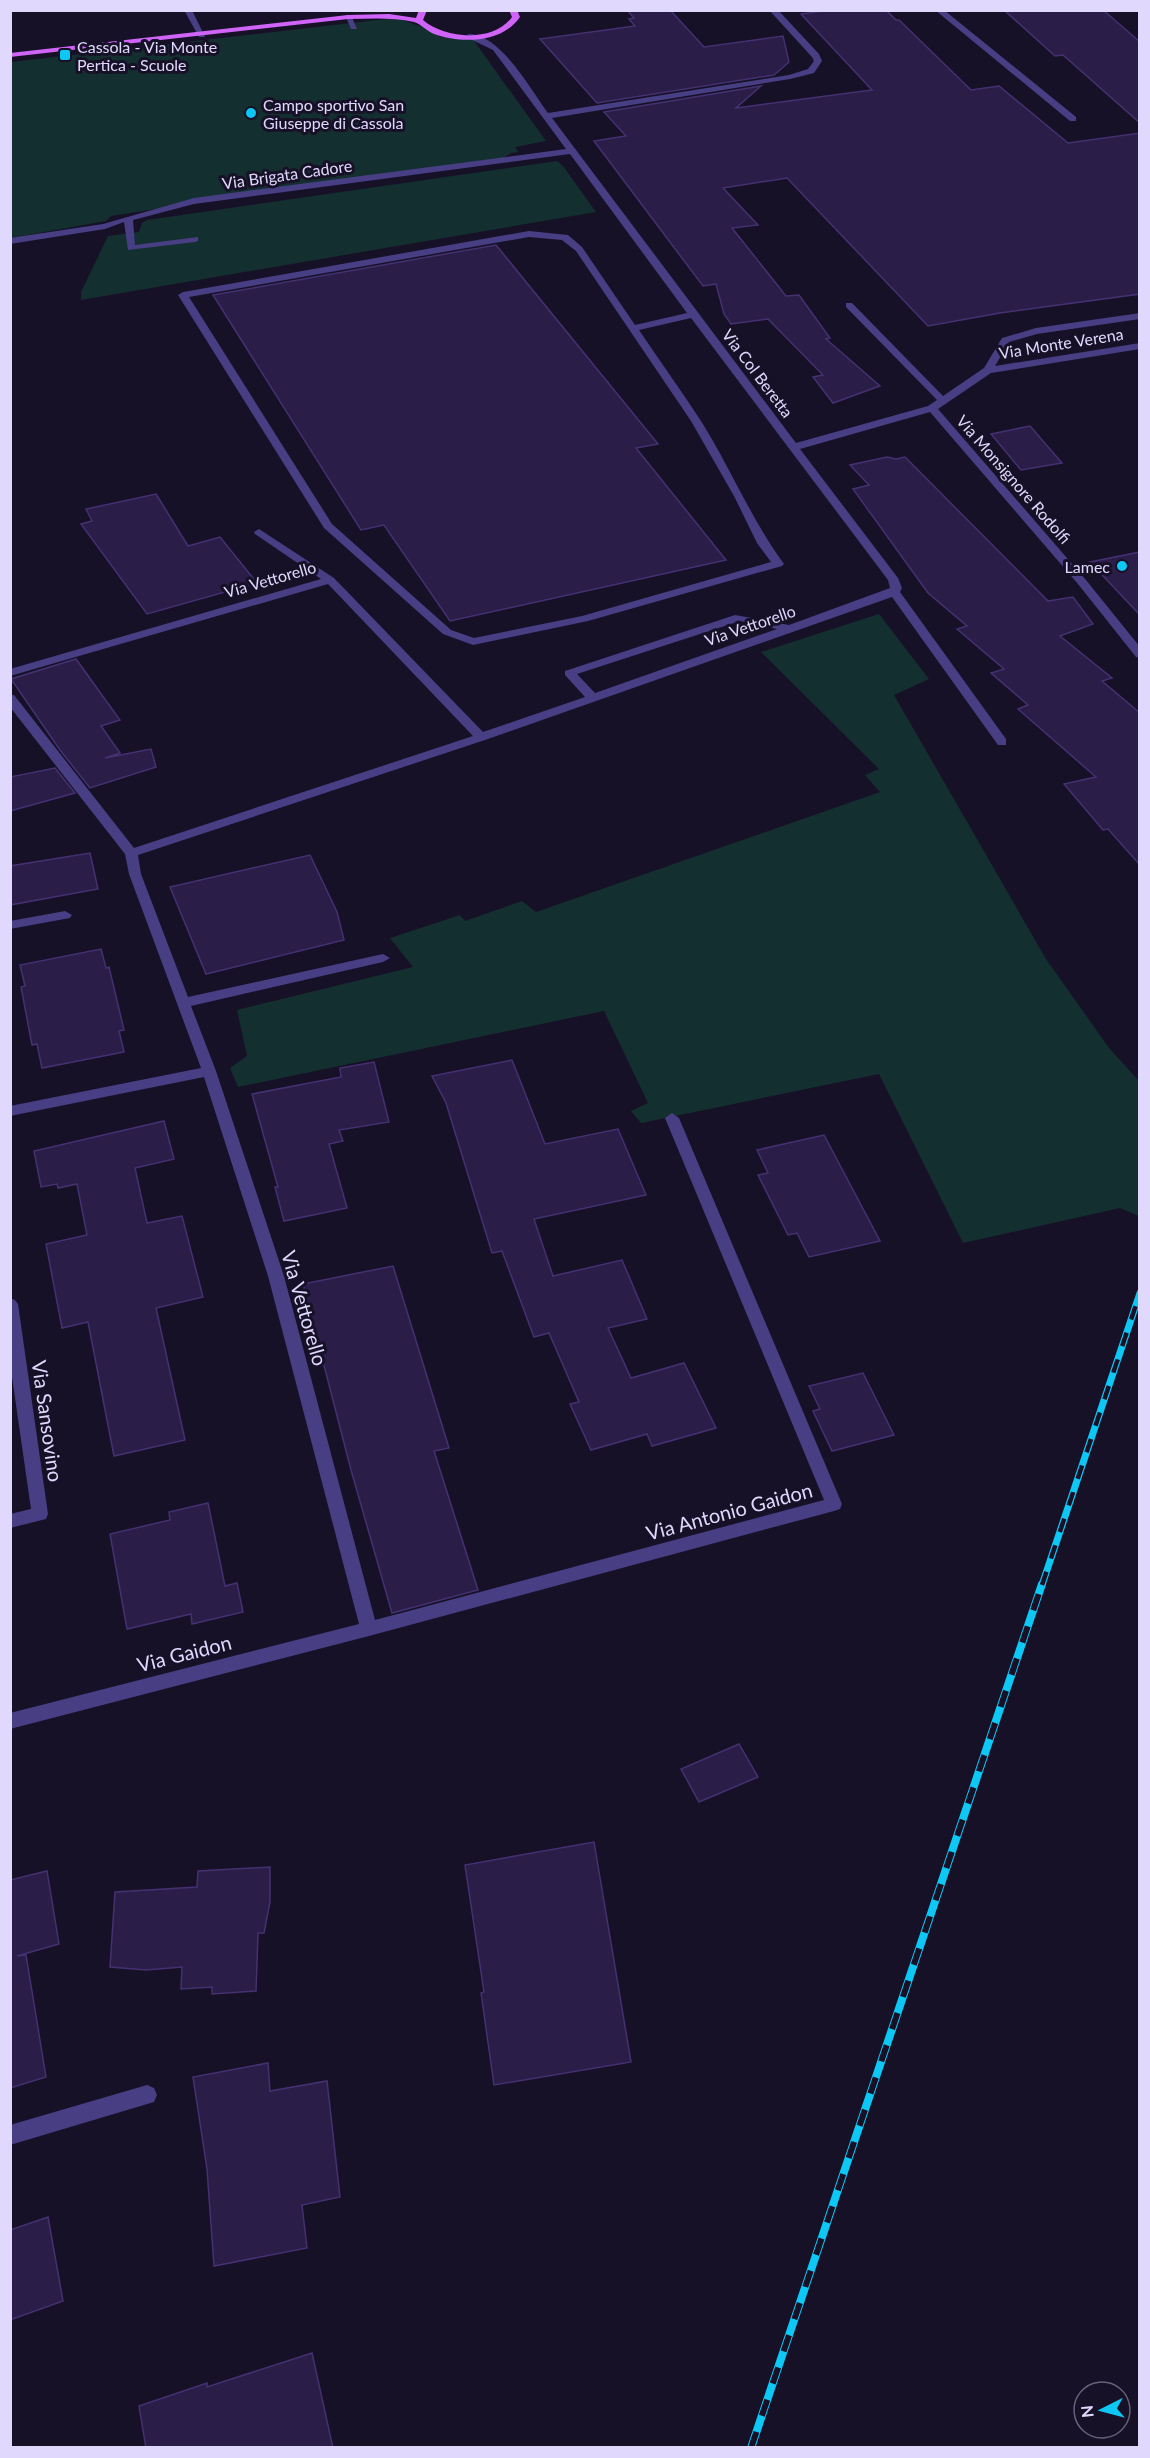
<svg xmlns="http://www.w3.org/2000/svg" width="1150" height="2458" font-family="Lato,sans-serif">
  <rect width="100%" height="100%" fill="#171127"/>
  <g fill="#142f30">
    <path d="M395,18c17,3 20,10 38,8l7,11 32,1 74,103 -31,6 3,5 -7,1 -9,6 -179,24 -212,33 -5,5 -95,17v-176z"/>
    <polygon points="557,161 563,166 596,212 81,300 81,292 108,236 139,232 142,223 147,220"/>
    <polygon points="879,614 929,679 894,695 1046,959 1109,1048 1139,1081 1139,1216 1120,1208 963,1243 879,1074 641,1123 631,1111 648,1103 604,1011 238,1087 230,1068 247,1056 237,1010 413,967 390,938 460,915 465,921 522,901 536,912 880,792 865,775 879,769 761,652"/>
  </g>
  <g fill="#2a1d47" stroke="#443172" stroke-width="1.5">
    <polygon points="627,10 670,10 704,47 783,36 789,62 774,75 597,103 540,39 635,26 629,19 634,18"/>
    <polygon points="830,10 886,10 896,20 899,20 971,90 999,86 1068,143 1140,133 1140,294 1000,313 928,326 787,178 723,188 758,225 732,228 786,296 799,295 830,338 826,339 880,386 833,403 813,377 823,375 768,319 731,324 724,314 716,284 703,286 594,141 626,136 604,112 761,86 736,108 872,90 801,14"/>
    <polygon points="1004,10 1103,10 1140,42 1140,123 1063,55 1055,56"/>
    <polygon points="496,245 658,444 636,448 726,560 450,621 384,525 361,530 213,295"/>
    <polygon points="1030,426 1062,463 1021,470 991,434"/>
    <polygon points="887,457 896,459 905,457 1048,601 1073,597 1093,624 1060,636 1112,678 1102,681 1140,713 1140,865 1108,829 1103,830 1064,784 1096,777 1018,709 1028,705 991,673 1004,669 957,629 967,626 928,593 853,489 869,485 850,465"/>
    <polygon points="156,494 188,546 220,537 257,583 147,614 81,524 92,521 86,509"/>
    <polygon points="1140,552 1140,615 1090,562"/>
    <polygon points="76,659 120,720 101,726 120,753 105,758 151,749 156,767 90,788 60,750 11,679"/>
    <polygon points="55,768 75,793 10,811 10,777"/>
    <polygon points="90,853 98,889 10,905 10,866"/>
    <polygon points="310,855 337,912 344,940 206,974 170,887"/>
    <polygon points="101,949 106,968 109,967 124,1030 119,1031 124,1052 42,1068 37,1044 32,1045 21,987 25,986 20,965"/>
    <polygon points="512,1060 545,1144 618,1129 646,1195 534,1219 553,1276 622,1260 647,1319 608,1328 631,1378 684,1363 716,1428 652,1446 647,1434 591,1450 570,1404 579,1402 549,1333 534,1337 502,1251 492,1253 446,1103 432,1076"/>
    <polygon points="374,1062 389,1122 339,1130 343,1141 329,1144 347,1208 284,1221 275,1187 278,1187 252,1094 341,1077 340,1068"/>
    <polygon points="164,1121 174,1159 135,1168 147,1223 182,1216 203,1297 156,1308 185,1440 114,1456 88,1322 62,1328 46,1244 87,1235 77,1184 58,1188 57,1184 41,1187 34,1151"/>
    <polygon points="824,1135 880,1241 809,1257 797,1233 788,1235 758,1175 768,1173 757,1150"/>
    <polygon points="393,1266 449,1448 434,1451 478,1590 392,1613 351,1470 303,1284"/>
    <polygon points="863,1373 894,1435 832,1451 813,1411 820,1409 809,1386"/>
    <polygon points="208,1503 225,1586 237,1583 243,1612 192,1624 191,1614 127,1629 110,1534 170,1520 169,1512"/>
    <polygon points="739,1744 758,1777 699,1802 681,1769"/>
    <polygon points="594,1842 631,2062 494,2085 481,1993 484,1992 465,1865"/>
    <polygon points="270,1867 270,1902 264,1933 258,1933 256,1991 212,1994 212,1987 181,1989 182,1967 146,1970 110,1967 115,1892 197,1887 198,1871"/>
    <polygon points="47,1871 59,1944 17,1956 26,1955 46,2077 10,2088 10,1880"/>
    <polygon points="268,2063 270,2091 327,2081 340,2197 302,2205 307,2248 214,2266 207,2169 193,2077"/>
    <polygon points="48,2217 63,2301 10,2320 10,2230"/>
    <polygon points="312,2353 333,2448 146,2448 139,2406 207,2383 207,2387"/>
  </g>
  <g fill="none" stroke-linecap="round" stroke-linejoin="round">
    <g fill="#473e84" fill-rule="evenodd">
      <polygon points="184,10 192,10 205,37 199,37"/>
      <path d="M769,10h9l41,44 3,7 -8,12 -24,6 -238,39 244,325 132,-37 9,-6 -91,-93v-4h6l91,93 41,-28 18,-30 34,-10 104,-15v6l-103,15 -28,8 -14,24 145,-23v6l-149,24 -53,36 148,171 54,67v11l-4,-1 -58,-73 -148,-172 -130,37 98,129 4,10 -2,4 106,147v6h-8l-106,-148 -407,143 -347,115 3,19 47,123 195,-43 7,4 -7,4 -192,44 25,65 68,205 91,344 449,-120 -159,-382 7,-5 7,5 163,386 -2,5 -6,2 -465,125 -359,93v-16l349,-89 -91,-348 -64,-199 -194,39v-10l191,-38 -72,-194 -4,-20 -115,-147v-12h4l120,153 339,-112 -145,-152 -318,92v-7l311,-90 -66,-45 -1,-2 5,-3 75,49 149,154 102,-35 -20,-22v-4l170,-56 54,10 101,-37 -2,-8 -197,-262 -52,12c20,30 42,60 62,91 29,46 50,98 83,143l-2,2 -194,55 -115,24 -30,-11 -119,-106 -146,-233 5,-3 346,-61 39,4 14,12 53,78 52,-12 -117,-159 -376,50 -61,16 2,25 63,-8v4l-3,1 -67,8 -4,-28 -19,7 -95,15v-6l93,-14 91,-26 372,-49 -73,-99 -25,-12v-4c32,-1 63,56 80,79l241,-38 19,-6 6,-8 -2,-4zM529,237l33,3 14,11 115,170 43,75 23,47 14,19 -189,54 -108,22 -23,-8 -119,-106 -143,-227zM740,621l37,8 -182,64 -18,-19z"/>
      <polygon points="935,10 944,10 1076,117 1076,121 1070,121"/>
      <polygon points="345,15 351,15 357,29 351,29"/>
      <polygon points="65,911 72,915 70,918 10,929 10,921"/>
      <polygon points="10,1298 15,1300 18,1304 48,1514 46,1519 10,1528 10,1514 31,1509 10,1363"/>
      <polygon points="147,2085 154,2088 157,2095 154,2102 10,2145 10,2125"/>
    </g>
    <path fill="#d064f8" fill-rule="evenodd" d="M419,10h8l-4,10c22,19 71,23 89,-3l-3,-7h8l3,7c-18,26 -58,27 -86,17 -7,-3 -13,-10 -20,-12 -22,-5 -44,-3 -66,-3l-338,38v-4l338,-38 41,-1 27,4z"/>
    <g stroke="#0dc7f5" stroke-width="7">
      <polyline id="rail-far1" points="1042,1585 1140,1293"/>
    </g>
    <g stroke="#0dc7f5" stroke-width="8">
      <polyline id="rail" points="751,2448 1042,1584"/>
    </g>
    <use href="#rail-far1" stroke="#171127" stroke-width="4.5" stroke-dasharray="14" stroke-linecap="butt"/>
    <use href="#rail" stroke="#171127" stroke-width="6" stroke-dasharray="17" stroke-linecap="butt"/>
  </g>
  <g fill="#0dc7f5" stroke="#171127" stroke-width="2">
    <rect x="59" y="49" width="12" height="12" rx="3"/>
    <circle cx="251" cy="113" r="6"/>
    <circle cx="1122" cy="566" r="6"/>
  </g>
  <g text-anchor="middle" dominant-baseline="central" stroke-width="6" stroke-linejoin="round" paint-order="stroke">
    <g font-size="16" fill="#e0d8fd" stroke="#171127" text-anchor="start">
      <text x="77" y="46">Cassola - Via Monte<tspan x="77" dy="18">Pertica - Scuole</tspan></text>
      <text x="263" y="104">Campo sportivo San<tspan x="263" dy="18">Giuseppe di Cassola</tspan></text>
      <text x="1110" y="566" text-anchor="end">Lamec</text>
    </g>
    <g font-size="16" fill="#e0d8fd" stroke="#171127">
      <text transform="translate(287 174) rotate(-8)">Via Brigata Cadore</text>
      <text transform="translate(1061 343) rotate(-9)">Via Monte Verena</text>
      <text transform="translate(758 373) rotate(53)">Via Col Beretta</text>
      <text transform="translate(1014 479) rotate(49)">Via Monsignore Rodolfi</text>
      <text transform="translate(270 579) rotate(-16)">Via Vettorello</text>
      <text transform="translate(750 625) rotate(-19)">Via Vettorello</text>
    </g>
    <g font-size="20" fill="#e0d8fd" stroke="#171127">
      <text transform="translate(305 1308) rotate(74)">Via Vettorello</text>
      <text transform="translate(48 1421) rotate(82)">Via Sansovino</text>
      <text transform="translate(729 1511) rotate(-15)">Via Antonio Gaidon</text>
      <text transform="translate(184 1653) rotate(-14)">Via Gaidon</text>
    </g>
  </g>
  <rect width="1150" height="2458" fill="none" stroke="#e0d8fd" stroke-width="24"/>
  <g transform="translate(1102 2410) rotate(264)"><circle r="28" fill="#171127" stroke="#67617d" stroke-width="1.5"/>
  <path d="M0-4.5L10 22L0 15L-10 22Z" fill="#0dc7f5"/>
  <text y="-9" font-size="16" font-weight="bold" text-anchor="middle" fill="#e0d8fd">N</text>
  </g>
</svg>
